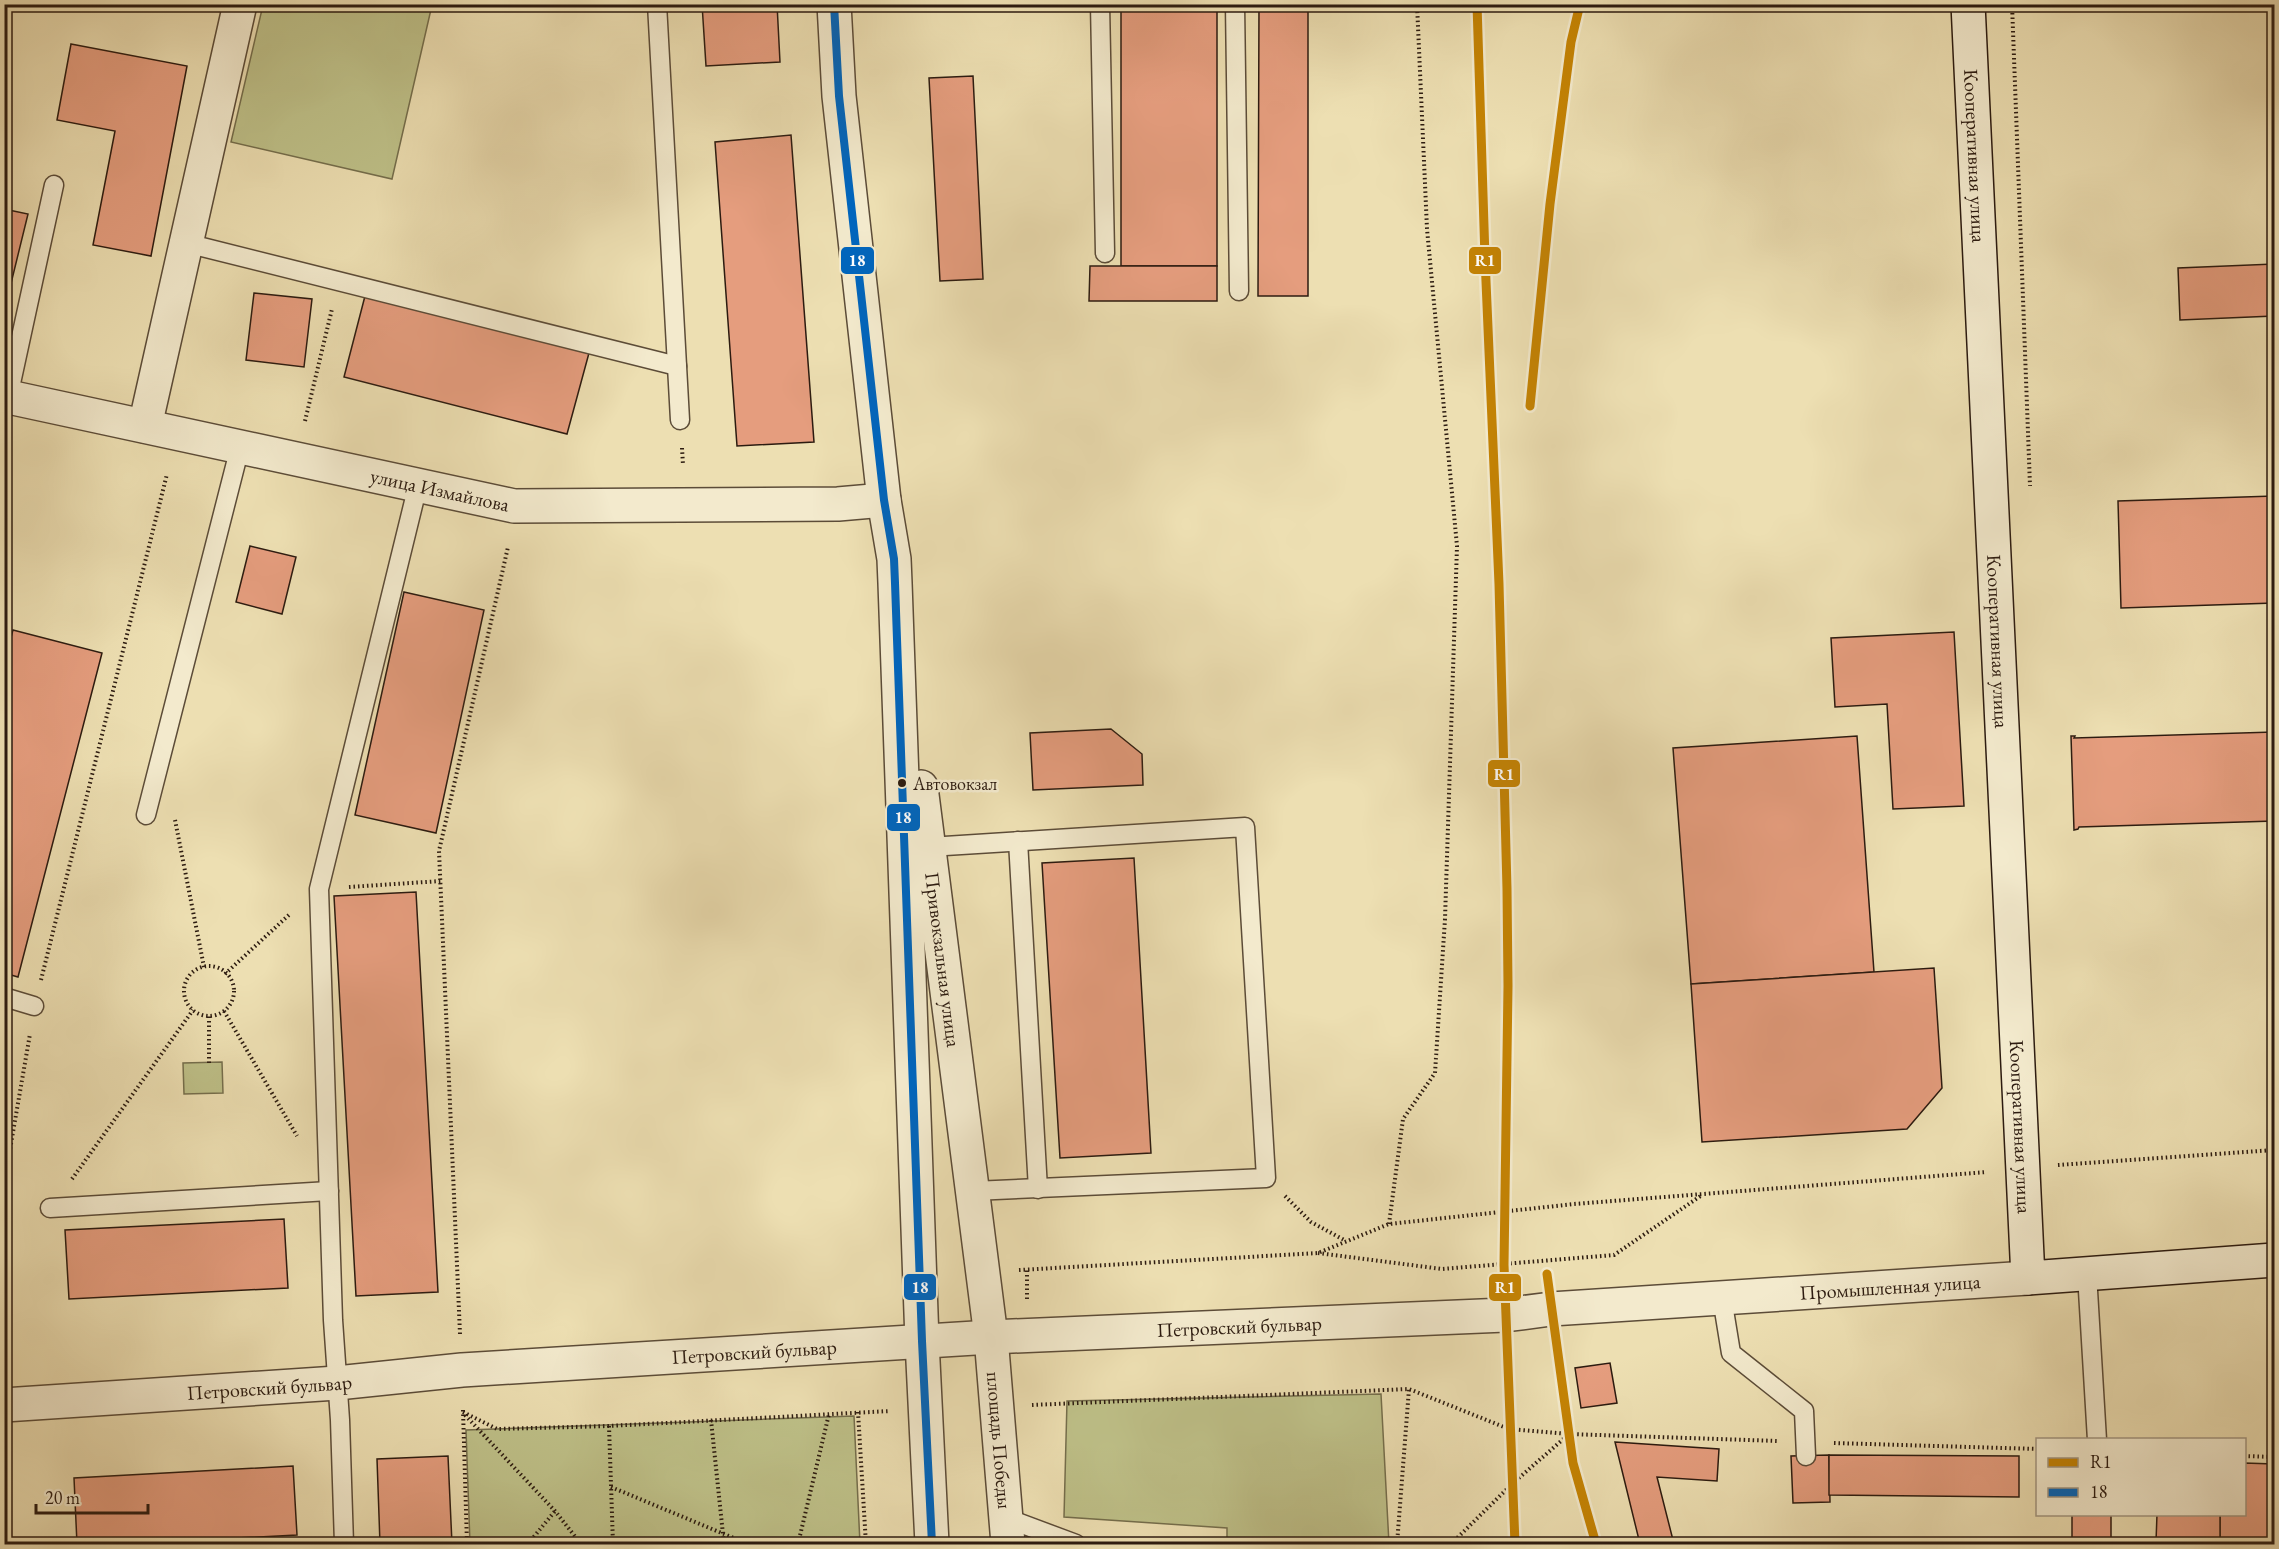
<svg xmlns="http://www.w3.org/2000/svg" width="2279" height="1549" font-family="'EB Garamond',serif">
  <rect width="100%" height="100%" fill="#eddfb2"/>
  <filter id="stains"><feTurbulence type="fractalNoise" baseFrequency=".00333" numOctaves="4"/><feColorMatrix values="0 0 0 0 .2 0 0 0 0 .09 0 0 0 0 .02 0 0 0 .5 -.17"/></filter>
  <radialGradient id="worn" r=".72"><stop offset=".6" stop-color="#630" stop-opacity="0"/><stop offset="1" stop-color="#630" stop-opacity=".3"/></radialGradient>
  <g fill="#bec088" stroke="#756e4c" stroke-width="1.5">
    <polygon points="263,5 432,5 392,179 231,142"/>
    <polygon points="222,1062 223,1093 184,1094 183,1063"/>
    <polygon points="1381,1394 1389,1544 1227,1544 1227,1528 1064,1517 1067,1401"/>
    <polygon points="854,1416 860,1544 470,1544 466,1430"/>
  </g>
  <g fill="#e59d7e" stroke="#2c1b10" stroke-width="1.5">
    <polygon points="702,4 777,4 780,62 706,66"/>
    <rect x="1121" y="4" width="96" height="262"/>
    <polygon points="1259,4 1308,4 1308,296 1258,296"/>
    <polygon points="71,44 187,66 151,256 93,245 115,131 57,120"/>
    <polygon points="973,76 983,279 940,281 929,78"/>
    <polygon points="791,135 814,442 737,446 715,142"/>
    <polygon points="4,209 28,214 4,312"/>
    <polygon points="2274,264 2274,316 2180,320 2178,268"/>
    <polygon points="1090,266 1217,266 1217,301 1089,301"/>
    <polygon points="254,293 312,299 304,367 246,360"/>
    <polygon points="365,296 589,353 567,434 344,377"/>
    <polygon points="2274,496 2274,603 2121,608 2118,501"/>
    <polygon points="250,546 296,557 282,614 236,602"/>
    <polygon points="404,592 484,610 436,833 355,815"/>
    <polygon points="13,630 102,653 18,977 4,973 4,663"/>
    <polygon points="1954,632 1964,806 1893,809 1887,704 1835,707 1831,638"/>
    <polygon points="1111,729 1142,754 1143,785 1033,790 1030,733"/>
    <polygon points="2274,732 2274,821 2079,827 2078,829 2074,830 2071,736 2075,736 2074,738"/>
    <polygon points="1857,736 1874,972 1691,984 1673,748"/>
    <polygon points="1134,858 1151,1153 1060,1158 1042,863"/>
    <polygon points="416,892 438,1292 356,1296 334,896"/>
    <polygon points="1934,968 1942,1088 1907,1129 1702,1142 1691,984"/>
    <polygon points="284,1219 288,1288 69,1299 65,1230"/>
    <polygon points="2268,1354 2274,1354 2274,1374 2270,1375"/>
    <polygon points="1610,1363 1617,1403 1581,1408 1575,1368"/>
    <polygon points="1615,1442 1719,1449 1717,1481 1657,1477 1674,1544 1640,1544"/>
    <polygon points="1829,1455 1830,1502 1793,1503 1791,1456"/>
    <polygon points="1829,1455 2019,1456 2019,1497 1829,1495"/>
    <polygon points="448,1456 452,1544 380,1544 377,1459"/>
    <polygon points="2244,1463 2274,1464 2274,1544 2220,1543 2220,1514 2244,1514"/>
    <polygon points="293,1466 297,1535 118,1544 77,1544 74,1478"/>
    <rect x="2072" y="1514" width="39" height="30"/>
    <polygon points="2157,1514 2220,1514 2220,1543 2156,1542"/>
    <polygon points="2160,1542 2214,1543 2214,1544 2160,1544"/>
  </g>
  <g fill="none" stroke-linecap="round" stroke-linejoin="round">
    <g stroke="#5c4c38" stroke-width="21">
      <g id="service">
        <polyline points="657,4 680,420"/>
        <polyline points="1100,4 1105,253"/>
        <polyline points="1235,4 1239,291"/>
        <polyline points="186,243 677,366"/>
        <polyline points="8,397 54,185"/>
        <polyline points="146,815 240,447"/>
        <polyline points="1018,841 1038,1189"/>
        <polyline points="929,847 1245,827 1266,1178 973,1191"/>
        <polyline points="4,997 34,1006"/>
        <polyline points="50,1208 329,1191"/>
        <polyline points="2087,1274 2097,1440"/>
        <polyline points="1722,1298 1731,1353 1804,1411 1806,1456"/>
        <polyline points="1006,1518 1076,1544"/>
        <polyline points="344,1544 340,1420 333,1320 319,889 418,485"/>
      </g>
    </g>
    <g stroke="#5c4c38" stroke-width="36">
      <polyline id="minor" points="145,426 240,4"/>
    </g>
    <g stroke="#5c4c38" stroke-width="36">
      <g id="tertiary">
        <polyline points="834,4 839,96 884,500 894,559 895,583 922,1341 932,1544"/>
        <path id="s1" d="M4,396l510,110 324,-2 46,-4"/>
        <path id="s2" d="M921,787l70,550 17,207"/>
        <path id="s3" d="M4,1405l333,-22 125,-13 529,-33 514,-22 46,-6 477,-31"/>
      </g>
    </g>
    <g stroke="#2c1b10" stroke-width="36">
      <g id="secondary">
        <path id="s4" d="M1968,4l60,1274 246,-18"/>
      </g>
    </g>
    <g stroke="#2c1b10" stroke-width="4" stroke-dasharray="1.5 3" stroke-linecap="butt">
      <polyline points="2012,4 2030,486"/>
      <polyline points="305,421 332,309"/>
      <polyline points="682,448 683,465"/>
      <polyline points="175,820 204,967"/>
      <polyline points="349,887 441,881"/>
      <circle cx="209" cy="991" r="25"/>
      <polyline points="225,974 291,913"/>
      <polyline points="41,980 167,474"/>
      <polyline points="224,1011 297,1136"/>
      <polyline points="209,1063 209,1016"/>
      <polyline points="2058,1165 2274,1150"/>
      <polyline points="72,1179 193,1010"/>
      <polyline points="4,1184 30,1034"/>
      <polyline points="1285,1196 1311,1222 1346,1241"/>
      <polyline points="1389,1224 1403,1119 1435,1073 1445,919 1457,546 1427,229 1417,4"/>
      <polyline points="1318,1253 1442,1269 1614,1255 1702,1195"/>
      <polyline points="1019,1270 1318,1253 1389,1224 1574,1204 1987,1172"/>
      <polyline points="1027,1299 1027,1269"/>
      <polyline points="460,1334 439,851 508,547"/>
      <polyline points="1032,1405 1409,1389 1509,1429 1569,1434 1778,1441"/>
      <polyline points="463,1410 467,1544"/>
      <polyline points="463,1412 497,1429 609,1426 890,1411"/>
      <polyline points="858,1412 866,1544"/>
      <polyline points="465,1415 555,1511 581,1544"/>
      <polyline points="711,1420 724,1544"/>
      <polyline points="609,1426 613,1544"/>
      <polyline points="1834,1443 2038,1449"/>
      <polyline points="2244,1456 2274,1457"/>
      <polyline points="611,1487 748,1544"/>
      <polyline points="528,1544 555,1511"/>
      <polyline points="798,1544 829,1414"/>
      <polyline points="1397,1544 1409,1389"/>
      <polyline points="1451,1544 1512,1484 1568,1435"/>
    </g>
    <use href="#service" stroke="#f3eacd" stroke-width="18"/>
    <use href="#minor" stroke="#f3eacd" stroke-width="33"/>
    <use href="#tertiary" stroke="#f3eacd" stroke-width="33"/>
    <use href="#secondary" stroke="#f3eacd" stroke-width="33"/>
    <g stroke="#f3eacd" stroke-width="12">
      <polyline id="bus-1" points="834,4 839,96 884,500 894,559 895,583 922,1341 932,1544"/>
    </g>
    <use href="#bus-1" stroke="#0065bd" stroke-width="8"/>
    <g stroke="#f3eacd" stroke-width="14">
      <g id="rail-1">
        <polyline points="1477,4 1485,258 1499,584 1507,889 1508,986 1504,1265 1515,1544"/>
        <polyline points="1530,406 1550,204 1571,42 1580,4"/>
        <polyline points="1547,1274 1573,1463 1596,1544"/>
      </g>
    </g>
    <use href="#rail-1" stroke="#c48304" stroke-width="9"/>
  </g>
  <circle fill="#2c1b10" stroke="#f3eacd" stroke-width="2" cx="902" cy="783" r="5"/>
  <g text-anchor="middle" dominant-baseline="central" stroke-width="5" stroke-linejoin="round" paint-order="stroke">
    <g font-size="18" fill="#2c1b10" stroke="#f3eacd" text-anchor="start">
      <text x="913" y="783">Автовокзал</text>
    </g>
    <g font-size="20" fill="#2c1b10" stroke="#f3eacd">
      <text stroke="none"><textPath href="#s4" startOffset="152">Кооперативная улица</textPath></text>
      <text stroke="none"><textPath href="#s1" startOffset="446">улица Измайлова</textPath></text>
      <text stroke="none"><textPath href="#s4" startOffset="638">Кооперативная улица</textPath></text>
      <text stroke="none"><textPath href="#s2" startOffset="174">Привокзальная улица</textPath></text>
      <text stroke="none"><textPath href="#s4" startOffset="1124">Кооперативная улица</textPath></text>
      <text stroke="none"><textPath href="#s3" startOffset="1890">Промышленная улица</textPath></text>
      <text stroke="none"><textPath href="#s3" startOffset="1238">Петровский бульвар</textPath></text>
      <text stroke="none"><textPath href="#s3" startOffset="752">Петровский бульвар</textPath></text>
      <text stroke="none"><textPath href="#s3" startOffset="266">Петровский бульвар</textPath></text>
      <text stroke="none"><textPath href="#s2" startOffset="658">площадь Победы</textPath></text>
    </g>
  </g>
  <g stroke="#f3eacd" stroke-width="2">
    <rect x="840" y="246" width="35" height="29" rx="6" fill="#0065bd"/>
    <rect x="1468" y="246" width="34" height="29" rx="6" fill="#c48304"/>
    <rect x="1487" y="759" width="34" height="29" rx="6" fill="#c48304"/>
    <rect x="886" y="803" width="35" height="29" rx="6" fill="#0065bd"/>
    <rect x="903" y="1273" width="34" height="28" rx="6" fill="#0065bd"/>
    <rect x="1488" y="1273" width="34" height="29" rx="6" fill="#c48304"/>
  </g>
  <g font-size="16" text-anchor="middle" font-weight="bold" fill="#fff">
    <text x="857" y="266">18</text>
    <text x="1485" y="266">R1</text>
    <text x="1504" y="780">R1</text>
    <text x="903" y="823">18</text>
    <text x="920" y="1293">18</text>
    <text x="1505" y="1293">R1</text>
  </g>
  <rect width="2279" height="1549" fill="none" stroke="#eddfb2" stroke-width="24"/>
  <rect x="6" y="6" width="2267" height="1537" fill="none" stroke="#2c1b10" stroke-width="3"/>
  <rect x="12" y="12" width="2255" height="1525" fill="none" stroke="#2c1b10" stroke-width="1.5"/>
  <rect x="2036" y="1438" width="210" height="78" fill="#f3eacd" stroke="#a39781" stroke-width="1.5"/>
  <rect x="2048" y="1458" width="30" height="9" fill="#c48304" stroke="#a39781" stroke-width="1.5"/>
  <text x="2090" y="1468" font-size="18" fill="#2c1b10">R1</text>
  <rect x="2048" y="1488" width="30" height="9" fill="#0065bd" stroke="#a39781" stroke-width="1.5"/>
  <text x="2090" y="1498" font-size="18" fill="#2c1b10">18</text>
  <path d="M36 1504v9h112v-9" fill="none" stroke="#2c1b10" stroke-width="3"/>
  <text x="45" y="1504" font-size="18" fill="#2c1b10" stroke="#f3eacd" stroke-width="4.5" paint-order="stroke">20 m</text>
  <rect width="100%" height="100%" filter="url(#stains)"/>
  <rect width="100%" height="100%" fill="url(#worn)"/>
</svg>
